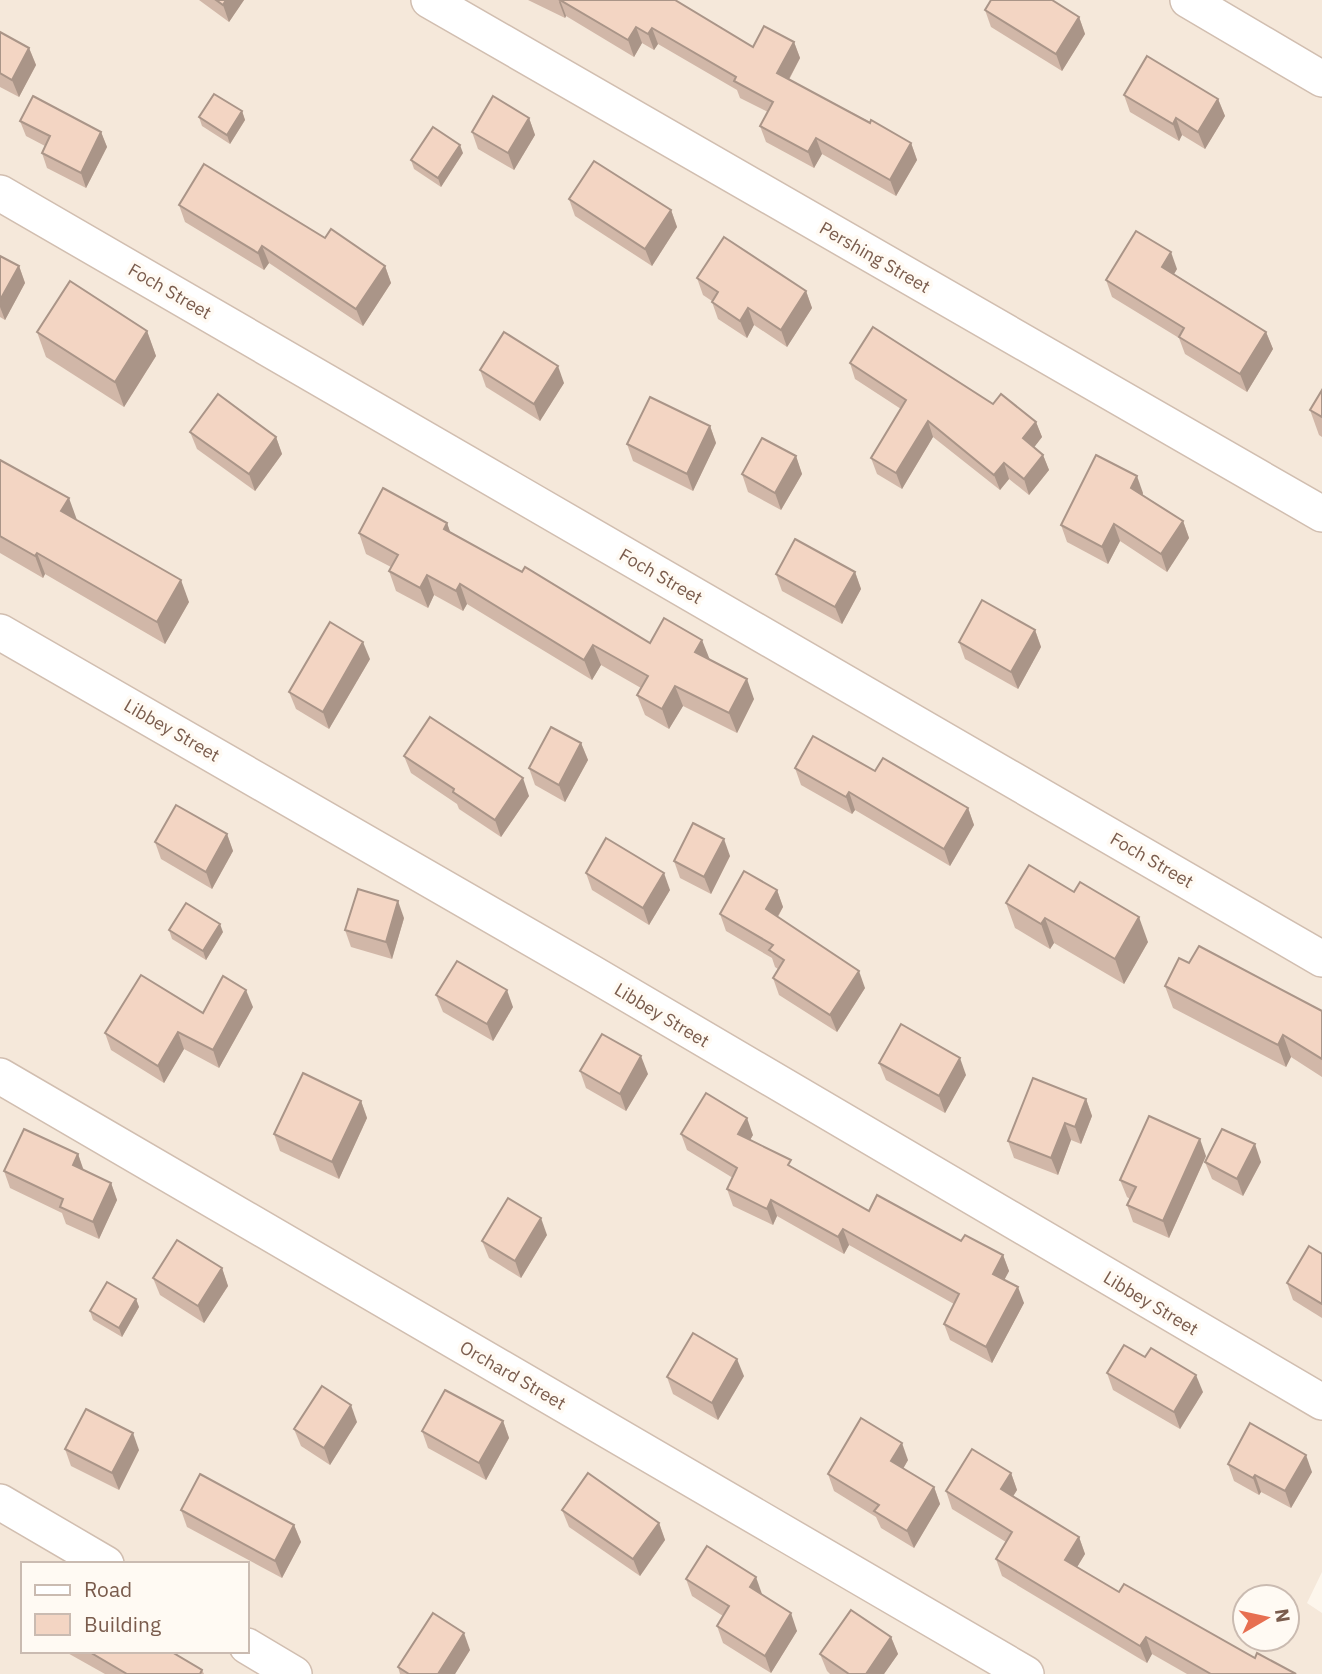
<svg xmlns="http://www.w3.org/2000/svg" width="1322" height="1674" font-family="'IBM Plex Sans',sans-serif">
  <rect width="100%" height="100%" fill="#fdf6ec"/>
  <path fill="#f5e8da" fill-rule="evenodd" d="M0,0h1322v1572l-15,31 15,10v61h-1322zM23,1564h224v87h-224zM1245,1597h42v42h-42z"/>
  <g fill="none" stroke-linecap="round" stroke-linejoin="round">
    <g stroke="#d1beb0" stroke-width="38">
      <g id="minor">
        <polyline points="429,0 1322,514"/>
        <polyline points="1188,0 1322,79"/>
        <polyline points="0,193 1322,959"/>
        <polyline points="0,632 590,972 1322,1402"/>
        <polyline points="0,1076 1026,1674"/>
        <polyline points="0,1502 106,1564"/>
        <polyline points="247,1646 294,1674"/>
      </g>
    </g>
    <use href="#minor" stroke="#fff" stroke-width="35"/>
  </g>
  <g fill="#d1b7a8">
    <polygon points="199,0 244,0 229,22"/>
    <polygon points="528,0 675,0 753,47 794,42 800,58 789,80 911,143 917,160 896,196 822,154 814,168 766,142 760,126 768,112 740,98 737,90 658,44 654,50 642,43 634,57 566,16 565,18"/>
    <polygon points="985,10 1079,17 1085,34 1062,71 991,27"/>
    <polygon points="0,32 29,48 36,65 19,97 0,87"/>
    <polygon points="1124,95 1218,99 1225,116 1205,149 1182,135 1179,141 1130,112"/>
    <polygon points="242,111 245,120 230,144 202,126 199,117"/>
    <polygon points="529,118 535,135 514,170 478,149 472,132"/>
    <polygon points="20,121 101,132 107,147 86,188 47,168 42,153 45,146 26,136"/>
    <polygon points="463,153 441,187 414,169 411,160"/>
    <polygon points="569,199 671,210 677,227 652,266 575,216"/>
    <polygon points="179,205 325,238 385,266 391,283 363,326 269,263 264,270 185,222"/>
    <polygon points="0,256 19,266 25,283 5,320 0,317"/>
    <polygon points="1177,269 1174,274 1266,332 1273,349 1247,392 1185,354 1179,338 1112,297 1106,280"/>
    <polygon points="697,278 806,291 812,308 787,347 754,325 747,338 718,319 712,302 712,301 703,295"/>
    <polygon points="147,331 156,356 124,407 46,357 37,332"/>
    <polygon points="850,363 993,404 1036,422 1042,437 1034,447 1043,455 1049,470 1029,495 1009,479 1000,490 933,437 902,489 877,474 871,458 901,409 855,379"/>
    <polygon points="480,370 564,383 540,421 486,387"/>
    <polygon points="1322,390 1322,437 1319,435 1310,410"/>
    <polygon points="710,426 716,443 693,491 633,461 627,444"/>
    <polygon points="190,432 276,437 282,454 255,491 197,449"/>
    <polygon points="796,456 802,474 781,510 748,492 742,474"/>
    <polygon points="0,460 77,520 189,602 165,644 45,574 43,578 0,553"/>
    <polygon points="1143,493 1143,495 1183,521 1189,538 1167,572 1120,541 1108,564 1067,542 1061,525"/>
    <polygon points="447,523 450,532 650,643 710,660 754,699 737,733 683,706 669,729 645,715 637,695 641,688 601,665 592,680 467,604 463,611 434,595 428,608 396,591 389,571 391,567 366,554 359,533"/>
    <polygon points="855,572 861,589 842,624 782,591 776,574"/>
    <polygon points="1035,630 1041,647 1018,689 965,659 959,642"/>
    <polygon points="370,659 329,729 296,709 289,692"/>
    <polygon points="581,743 588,760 565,802 535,785 529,768"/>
    <polygon points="404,756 529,796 501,837 459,809 457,804 411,773"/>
    <polygon points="795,768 875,771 968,808 974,825 950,866 855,810 852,814 801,785"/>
    <polygon points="227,834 233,851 212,889 161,859 155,842"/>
    <polygon points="730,856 711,894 680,878 674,861"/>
    <polygon points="586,873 670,890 649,925 592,890"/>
    <polygon points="777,890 783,907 778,917 865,988 837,1032 779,995 773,978 778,969 775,967 772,958 726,931 720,914"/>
    <polygon points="1006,903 1148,942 1124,984 1054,943 1050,949 1015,928"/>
    <polygon points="404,918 392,959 351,947 345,930"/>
    <polygon points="169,930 223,932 206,960 172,939"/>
    <polygon points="1189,963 1322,1011 1322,1077 1291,1057 1286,1067 1173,1008 1165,986"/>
    <polygon points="436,995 513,1007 493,1041 443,1012"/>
    <polygon points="253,1007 219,1068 184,1049 164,1083 111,1050 105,1033"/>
    <polygon points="879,1063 966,1075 945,1113 886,1080"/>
    <polygon points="580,1071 648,1074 626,1111 586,1088"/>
    <polygon points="1086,1099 1092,1116 1081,1144 1071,1140 1058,1175 1014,1158 1008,1141"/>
    <polygon points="361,1101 367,1118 339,1179 280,1151 274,1134"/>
    <polygon points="681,1134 753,1135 750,1140 794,1168 869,1211 1003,1255 1009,1271 1004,1280 1024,1303 992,1363 950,1340 944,1324 954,1304 849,1245 844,1254 777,1216 773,1225 733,1206 727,1189 733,1178 687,1150"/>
    <polygon points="78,1154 83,1170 111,1183 117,1200 99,1239 66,1224 62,1213 10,1188 4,1171"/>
    <polygon points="1206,1156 1169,1238 1133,1222 1127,1205 1130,1199 1127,1197 1120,1180"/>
    <polygon points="1205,1162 1261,1162 1243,1196 1212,1179"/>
    <polygon points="547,1235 521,1278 489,1258 482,1241"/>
    <polygon points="1322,1254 1322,1318 1293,1300 1287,1283"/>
    <polygon points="222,1268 228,1286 204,1323 160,1295 153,1278"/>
    <polygon points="136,1299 139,1307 122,1337 93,1320 90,1311"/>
    <polygon points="1107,1373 1203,1392 1180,1429 1113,1390"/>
    <polygon points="744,1376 718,1420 673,1394 667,1377"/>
    <polygon points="503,1421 509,1438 486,1480 428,1448 422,1431"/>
    <polygon points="357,1422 330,1465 301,1446 294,1429"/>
    <polygon points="65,1449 139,1450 119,1490 71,1466"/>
    <polygon points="908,1460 903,1469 934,1487 940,1504 914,1548 881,1528 876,1517 834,1491 828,1474"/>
    <polygon points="1228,1464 1312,1472 1291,1508 1261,1492 1259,1495 1234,1481"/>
    <polygon points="1011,1473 1017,1490 1013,1496 1079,1537 1085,1554 1077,1567 1119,1592 1255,1658 1296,1674 1187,1674 1152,1654 1147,1663 1002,1576 996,1559 1006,1542 952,1509 946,1491"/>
    <polygon points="181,1510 294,1525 301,1542 282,1578 187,1527"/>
    <polygon points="562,1510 659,1523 665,1540 640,1576 569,1527"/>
    <polygon points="686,1579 762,1594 762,1595 797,1631 771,1673 723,1643 717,1626 723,1616 692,1596"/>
    <polygon points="891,1637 898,1654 884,1674 830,1674 827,1671 820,1654"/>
    <polygon points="470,1650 455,1674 400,1674 398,1667"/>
    <polygon points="64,1651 170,1651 202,1670 204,1674 105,1674"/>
  </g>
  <g fill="#aa9588">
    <polygon points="226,0 244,0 229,22 223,5"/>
    <polygon points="560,0 566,16 565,18 559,2"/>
    <polygon points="1079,17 1085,34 1062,71 1056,54"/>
    <polygon points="636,27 642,43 634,57 628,40"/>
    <polygon points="652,28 658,44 654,50 648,34"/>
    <polygon points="794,42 800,58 783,90 777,73"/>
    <polygon points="29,48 36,65 19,97 12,80"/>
    <polygon points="1218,99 1225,116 1205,149 1198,132"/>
    <polygon points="242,111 245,120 230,144 227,135"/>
    <polygon points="529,118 535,135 514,170 508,153"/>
    <polygon points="1176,118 1182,135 1179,141 1173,124"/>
    <polygon points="101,132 107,147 86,188 81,173"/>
    <polygon points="816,138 822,154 814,168 808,152"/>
    <polygon points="911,143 917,160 896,196 890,180"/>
    <polygon points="460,145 463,153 441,187 438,178"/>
    <polygon points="671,210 677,227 652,266 645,249"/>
    <polygon points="262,246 269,263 264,270 258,253"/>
    <polygon points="1171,252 1177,269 1168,284 1162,267"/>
    <polygon points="19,266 25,283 5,320 0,307 0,300"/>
    <polygon points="385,266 391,283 363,326 356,309"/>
    <polygon points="806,291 812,308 787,347 781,330"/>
    <polygon points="748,308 754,325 747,338 740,321"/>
    <polygon points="147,331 156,356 124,407 115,382"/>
    <polygon points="1266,332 1273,349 1247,392 1240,374"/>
    <polygon points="558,366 564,383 540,421 534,404"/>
    <polygon points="928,421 933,437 902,489 896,473"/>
    <polygon points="1036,422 1042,437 1029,454 1023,438"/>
    <polygon points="710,426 716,443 693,491 687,474"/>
    <polygon points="276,437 282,454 255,491 249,474"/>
    <polygon points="1043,455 1049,470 1029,495 1024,479"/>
    <polygon points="796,456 802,474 781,510 775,493"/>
    <polygon points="1004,463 1009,479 1000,490 994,475"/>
    <polygon points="1137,476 1143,493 1138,505 1131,488"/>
    <polygon points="69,498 77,520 61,511"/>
    <polygon points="1183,521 1189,538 1167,572 1161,554"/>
    <polygon points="447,523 454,543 444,529"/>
    <polygon points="1114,524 1120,541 1108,564 1102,547"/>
    <polygon points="37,553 45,574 43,578 35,556"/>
    <polygon points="855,572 861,589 842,624 835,607"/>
    <polygon points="427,575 434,595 428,608 420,588"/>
    <polygon points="181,580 189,602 165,644 157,622"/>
    <polygon points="460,584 467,604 463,611 456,591"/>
    <polygon points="1035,630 1041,647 1018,689 1011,672"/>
    <polygon points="702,640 710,660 695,652"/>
    <polygon points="363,642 370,659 329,729 323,712"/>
    <polygon points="593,645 601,665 592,680 584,660"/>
    <polygon points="747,679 754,699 737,733 729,713"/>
    <polygon points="675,686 683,706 669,729 662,709"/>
    <polygon points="581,743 588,760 565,802 559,785"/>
    <polygon points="523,778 529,796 501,837 495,820"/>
    <polygon points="849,792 855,810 852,814 846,797"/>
    <polygon points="968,808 974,825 950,866 944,849"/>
    <polygon points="227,834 233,851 212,889 206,872"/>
    <polygon points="724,839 730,856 711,894 704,877"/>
    <polygon points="664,873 670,890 649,925 643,908"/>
    <polygon points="777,890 783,907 772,926 766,909"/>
    <polygon points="398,901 404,918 392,959 386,942"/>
    <polygon points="1139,917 1148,942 1124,984 1115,959"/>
    <polygon points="1045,918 1054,943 1050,949 1041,924"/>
    <polygon points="220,924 223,932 206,960 203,951"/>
    <polygon points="859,971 865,988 837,1032 830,1015"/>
    <polygon points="246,990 253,1007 219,1068 213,1050"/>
    <polygon points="507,990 513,1007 493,1041 487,1024"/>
    <polygon points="178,1032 184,1049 164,1083 158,1066"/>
    <polygon points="1283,1035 1291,1057 1286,1067 1278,1045"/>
    <polygon points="641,1056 648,1074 626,1111 620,1094"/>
    <polygon points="960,1058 966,1075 945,1113 939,1096"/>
    <polygon points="1086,1099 1092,1116 1081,1144 1075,1127"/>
    <polygon points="361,1101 367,1118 339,1179 332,1162"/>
    <polygon points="747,1118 753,1135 744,1150 738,1134"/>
    <polygon points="1065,1123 1071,1140 1058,1175 1051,1158"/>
    <polygon points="1200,1139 1206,1156 1169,1238 1163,1221"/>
    <polygon points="1255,1144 1261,1162 1243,1196 1237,1179"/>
    <polygon points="78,1154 84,1171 73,1165"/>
    <polygon points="111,1183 117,1200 99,1239 93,1222"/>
    <polygon points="771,1200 777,1216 773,1225 767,1209"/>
    <polygon points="541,1218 547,1235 521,1278 515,1261"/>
    <polygon points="843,1229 849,1245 844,1254 838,1237"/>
    <polygon points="1003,1255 1009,1271 999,1290 993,1274"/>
    <polygon points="222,1268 228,1286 204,1323 198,1306"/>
    <polygon points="1018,1287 1024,1303 992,1363 986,1347"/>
    <polygon points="136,1299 139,1307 122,1337 119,1328"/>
    <polygon points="737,1359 744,1376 718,1420 712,1403"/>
    <polygon points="1196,1375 1203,1392 1180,1429 1174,1412"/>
    <polygon points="351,1405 357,1422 330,1465 324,1448"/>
    <polygon points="503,1421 509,1438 486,1480 479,1463"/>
    <polygon points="133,1433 139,1450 119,1490 112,1473"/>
    <polygon points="902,1443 908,1460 897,1479 891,1461"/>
    <polygon points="1306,1455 1312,1472 1291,1508 1285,1491"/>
    <polygon points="1011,1473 1017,1490 1007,1506 1001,1489"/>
    <polygon points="1255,1475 1261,1492 1259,1495 1253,1478"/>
    <polygon points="934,1487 940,1504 914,1548 907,1531"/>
    <polygon points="659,1523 665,1540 640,1576 633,1559"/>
    <polygon points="294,1525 301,1542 282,1578 275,1561"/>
    <polygon points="1079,1537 1085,1554 1071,1577 1065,1560"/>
    <polygon points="756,1577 762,1594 756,1604 750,1587"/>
    <polygon points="791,1613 797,1631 771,1673 765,1656"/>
    <polygon points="464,1633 470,1650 455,1674 438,1674"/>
    <polygon points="891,1637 898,1654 884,1674 866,1674"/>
    <polygon points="1146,1637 1152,1654 1147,1663 1140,1646"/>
  </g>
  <g fill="#f3d5c3" stroke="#aa9588" stroke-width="2">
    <polygon points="216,0 226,0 223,5"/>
    <polygon points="560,0 675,0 753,47 764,26 794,42 777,73 870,123 871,120 911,143 890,180 816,138 808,152 760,126 773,102 734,81 736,77 652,28 648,34 636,27 628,40"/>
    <polygon points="991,0 1052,0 1079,17 1056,54 985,10"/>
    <polygon points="0,32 29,48 12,80 0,73"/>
    <polygon points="1147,56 1218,99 1198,132 1176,118 1173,124 1124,95"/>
    <polygon points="214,94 242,111 227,135 199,117"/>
    <polygon points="33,96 101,132 81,173 42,153 50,136 20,121"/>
    <polygon points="493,96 529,118 508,153 472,132"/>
    <polygon points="433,127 460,145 438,178 411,160"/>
    <polygon points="594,161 671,210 645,249 569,199"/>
    <polygon points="204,164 325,238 331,229 385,266 356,309 262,246 258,253 179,205"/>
    <polygon points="1136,231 1171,252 1162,267 1266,332 1240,374 1179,337 1184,328 1106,280"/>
    <polygon points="724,237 806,291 781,330 748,308 740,321 712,302 718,292 697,278"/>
    <polygon points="0,256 19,266 0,300"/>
    <polygon points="70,281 147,331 115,382 37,332"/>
    <polygon points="873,327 993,404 1001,394 1036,422 1023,438 1043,455 1024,479 1004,463 994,475 928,421 896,473 871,458 906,400 850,363"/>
    <polygon points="504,332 558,366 534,404 480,370"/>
    <polygon points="1322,390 1322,417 1310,410"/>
    <polygon points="218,394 276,437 249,474 190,432"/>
    <polygon points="650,397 710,426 687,474 627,444"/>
    <polygon points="762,438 796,456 775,493 742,474"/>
    <polygon points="1096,455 1137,476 1131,488 1183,521 1161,554 1114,524 1102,547 1061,525"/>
    <polygon points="0,460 69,498 61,511 181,580 157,622 37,553 35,556 0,536"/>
    <polygon points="383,488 447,523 444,529 522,572 525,567 650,643 664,618 702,640 695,652 747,679 729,713 675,686 662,709 637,695 648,676 593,645 584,660 460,584 456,591 427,575 420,588 389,571 398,555 359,533"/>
    <polygon points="795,539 855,572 835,607 776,574"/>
    <polygon points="982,600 1035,630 1011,672 959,642"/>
    <polygon points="330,622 363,642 323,712 289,692"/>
    <polygon points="430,717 523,778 495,820 453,792 454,789 404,756"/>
    <polygon points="551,727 581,743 559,785 529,768"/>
    <polygon points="813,736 875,771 883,758 968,808 944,849 849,792 846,797 795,768"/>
    <polygon points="176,805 227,834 206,872 155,842"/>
    <polygon points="693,823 724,839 704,877 674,861"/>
    <polygon points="606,838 664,873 643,908 586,873"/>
    <polygon points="1029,865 1074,892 1080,882 1139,917 1115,959 1045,918 1041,924 1006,903"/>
    <polygon points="744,871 777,890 766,909 859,971 830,1015 773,978 784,960 769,950 773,945 720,914"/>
    <polygon points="358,889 398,901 386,942 345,930"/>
    <polygon points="186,903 220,924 203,951 169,930"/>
    <polygon points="1199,946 1322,1011 1322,1059 1283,1035 1278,1045 1165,986 1179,958 1189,963"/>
    <polygon points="457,961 507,990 487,1024 436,995"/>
    <polygon points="141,975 203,1013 223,976 246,990 213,1050 178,1032 158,1066 105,1033"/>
    <polygon points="901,1024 960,1058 939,1096 879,1063"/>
    <polygon points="602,1034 641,1056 620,1094 580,1071"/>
    <polygon points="303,1073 361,1101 332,1162 274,1134"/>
    <polygon points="1033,1078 1086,1099 1075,1127 1065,1123 1051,1158 1008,1141"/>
    <polygon points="706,1093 747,1118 738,1134 791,1160 788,1165 869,1211 877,1195 961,1241 965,1235 1003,1255 993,1274 1018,1287 986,1347 944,1324 959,1294 843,1229 838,1237 771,1200 767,1209 727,1189 737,1168 681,1134"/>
    <polygon points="1149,1116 1200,1139 1163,1221 1127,1205 1136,1187 1120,1180"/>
    <polygon points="24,1129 78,1154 73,1165 111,1183 93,1222 60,1207 63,1199 4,1171"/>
    <polygon points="1222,1129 1255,1144 1237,1179 1205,1162"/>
    <polygon points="508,1198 541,1218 515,1261 482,1241"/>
    <polygon points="177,1240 222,1268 198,1306 153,1278"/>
    <polygon points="1309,1246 1322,1254 1322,1304 1287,1283"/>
    <polygon points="107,1282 136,1299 119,1328 90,1311"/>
    <polygon points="693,1333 737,1359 712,1403 667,1377"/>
    <polygon points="1124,1345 1145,1357 1151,1348 1196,1375 1174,1412 1107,1373"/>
    <polygon points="322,1386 351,1405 324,1448 294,1429"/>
    <polygon points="445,1390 503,1421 479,1463 422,1431"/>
    <polygon points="86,1409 133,1433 112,1473 65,1449"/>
    <polygon points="861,1418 902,1443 891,1461 934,1487 907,1531 874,1511 879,1505 828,1474"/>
    <polygon points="1250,1423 1306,1455 1285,1491 1255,1475 1253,1478 1228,1464"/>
    <polygon points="972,1449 1011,1473 1001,1489 1079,1537 1065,1560 1119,1592 1124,1584 1255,1658 1257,1653 1296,1674 1211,1674 1146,1637 1140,1646 996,1559 1012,1532 946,1491"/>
    <polygon points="588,1473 659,1523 633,1559 562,1510"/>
    <polygon points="200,1474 294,1525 275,1561 181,1510"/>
    <polygon points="707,1546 756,1577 750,1587 791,1613 765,1656 717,1626 729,1606 686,1579"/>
    <polygon points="851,1610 891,1637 866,1674 849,1674 820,1654"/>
    <polygon points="433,1613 464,1633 438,1674 409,1674 398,1667"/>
    <polygon points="88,1651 170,1651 202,1670 200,1674 127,1674"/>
  </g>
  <g text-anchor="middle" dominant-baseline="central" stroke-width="7" stroke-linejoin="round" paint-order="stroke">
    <g font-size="18" fill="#7a5c4d" stroke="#fffaf3">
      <text transform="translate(875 257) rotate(30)">Pershing Street</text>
      <text transform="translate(170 291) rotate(30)">Foch Street</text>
      <text transform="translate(661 576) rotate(30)">Foch Street</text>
      <text transform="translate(172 730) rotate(30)">Libbey Street</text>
      <text transform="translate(1152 860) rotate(30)">Foch Street</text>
      <text transform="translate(662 1015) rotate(31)">Libbey Street</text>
      <text transform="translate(1151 1303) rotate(31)">Libbey Street</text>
      <text transform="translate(513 1375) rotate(30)">Orchard Street</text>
    </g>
  </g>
  <rect x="21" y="1562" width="228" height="91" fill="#fffaf3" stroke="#cabbb1" stroke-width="2"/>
  <rect x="35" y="1585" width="35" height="10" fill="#ffffff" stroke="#cabbb1" stroke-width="2"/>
  <text x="84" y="1597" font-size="21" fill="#7a5c4d">Road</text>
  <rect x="35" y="1614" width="35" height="21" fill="#f3d5c3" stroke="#cabbb1" stroke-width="2"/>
  <text x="84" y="1632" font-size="21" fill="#7a5c4d">Building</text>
  <g transform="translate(1266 1618) rotate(81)"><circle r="33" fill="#fffaf3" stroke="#cabbb1" stroke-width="2"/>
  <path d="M0-5L12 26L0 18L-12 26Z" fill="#e76f51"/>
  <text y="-10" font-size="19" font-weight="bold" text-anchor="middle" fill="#7a5c4d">N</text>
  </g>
</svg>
